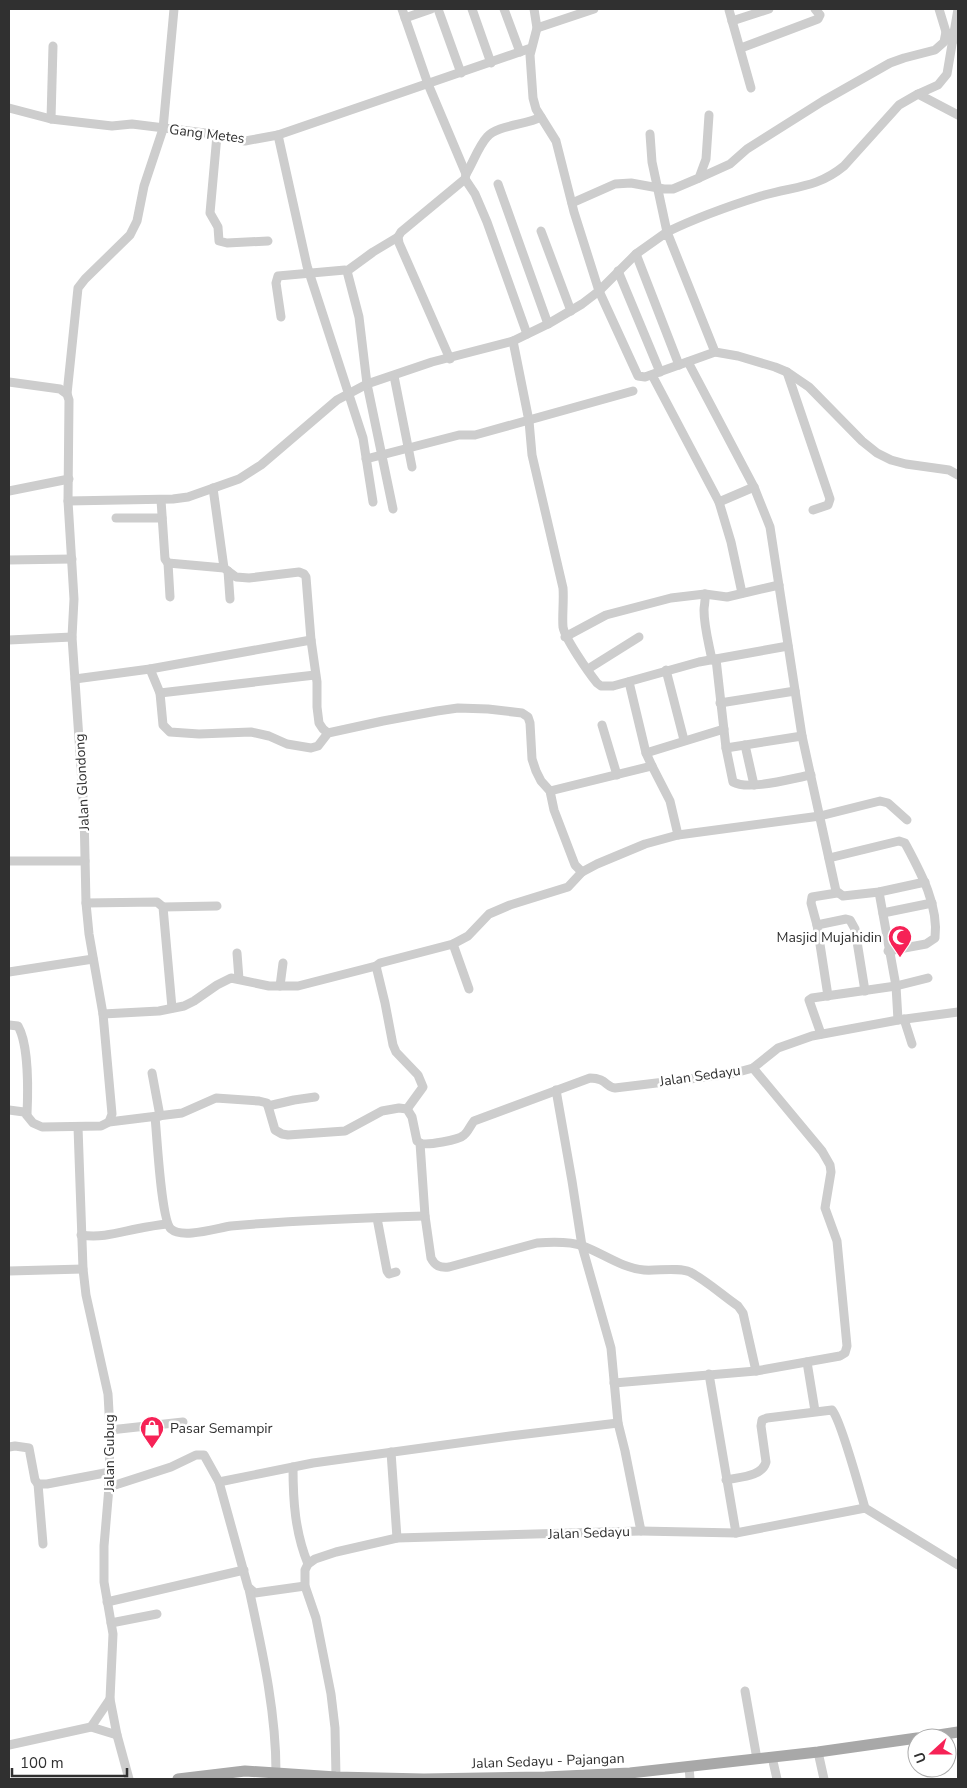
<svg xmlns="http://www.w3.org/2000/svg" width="967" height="1788" font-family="'Nunito Sans',sans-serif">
  <rect width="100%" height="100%" fill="#fff"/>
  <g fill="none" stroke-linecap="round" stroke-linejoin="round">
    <g stroke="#cdcdcd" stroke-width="9">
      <polyline points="402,9 428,84 466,174 465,179 401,232 398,237 399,243 450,359"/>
      <polyline points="438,9 461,73"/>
      <polyline points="472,9 491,63"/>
      <polyline points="504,9 520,52"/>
      <polyline points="534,9 537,28 530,55 533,98 536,109 556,141 574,212 599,291 638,376 645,377 715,352 738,356 775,367 787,372 809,387 862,441 877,453 891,460 906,464 949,470 958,475"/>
      <polyline points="939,9 946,32"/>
      <polyline points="729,10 751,88"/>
      <polyline points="405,18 431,9"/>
      <polyline points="732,21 769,9"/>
      <polyline points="537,28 594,9"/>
      <polyline points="741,48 818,19 820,15 815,9"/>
      <polyline points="918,94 958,115"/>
      <polyline points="9,108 51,119 112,126 132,124 213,134 245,141 278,135 531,48"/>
      <polyline points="51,119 53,46"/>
      <path d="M650,134l2,28 15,70c31,-15 62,-26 94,-36 32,-10 55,-7 83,-30l55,-61 19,-11 20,-9 9,-11 11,-65"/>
      <polyline points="217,135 210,213 218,227 219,241 227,243 268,241"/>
      <polyline points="278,135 307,266 363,438 373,502"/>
      <path d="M466,174c7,-11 12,-27 21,-37 10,-12 39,-12 54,-20"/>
      <polyline points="699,178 730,164 747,149 823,101 890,63 904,58 935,50 944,42 946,32 953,41"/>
      <polyline points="465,179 475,194 487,222 527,334"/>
      <polyline points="498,184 548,324"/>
      <polyline points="572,203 615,184 631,183 664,189 673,189 699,178 706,159 709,115"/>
      <polyline points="541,231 571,311"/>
      <polyline points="636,254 679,365"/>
      <polyline points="347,271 373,252 398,237"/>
      <polyline points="618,271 660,372"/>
      <polyline points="281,317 276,283 278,276 345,270 347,271 359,317 367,384 393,509"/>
      <path d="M513,341l16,80 3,34 31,133c1,13 -1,28 0,39 2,12 26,46 34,56l4,3h12l86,-24 89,-16"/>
      <polyline points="688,362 754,487 770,527 802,736 836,891 843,896 879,892 925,882"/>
      <polyline points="787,372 830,499 828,505 813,510"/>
      <polyline points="652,375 719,502 731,542 742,593"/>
      <polyline points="394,376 412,467"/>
      <polyline points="9,382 60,389 67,394 69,400 68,501 74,599 72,637 84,812 86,903 89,934 103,1014 112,1114 109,1122"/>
      <polyline points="67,394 78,288 85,279 130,235 137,221 144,186 163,129 174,9"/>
      <polyline points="366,459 459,435 475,435 633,391"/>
      <polyline points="213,488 224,568"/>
      <polyline points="9,491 69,479"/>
      <polyline points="68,501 173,499 188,497 239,479 261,465 337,400 367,384 432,362 513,341 548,324 582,304 599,291 636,254 667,232 715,352"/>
      <polyline points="719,502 754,487"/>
      <polyline points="116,518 162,518"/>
      <polyline points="9,560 72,559"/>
      <polyline points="168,563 170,597"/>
      <polyline points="228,571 230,599"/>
      <path d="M705,594c1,6 -1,11 -1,16 0,17 5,34 8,50"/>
      <polyline points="565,637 606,615 671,598 705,594 727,597 779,585"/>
      <polyline points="9,640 72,637"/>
      <polyline points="311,640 317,682 317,707 319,723 323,729 328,733"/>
      <path d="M716,659l10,89 7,34c16,9 60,-4 78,-7"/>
      <polyline points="150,669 311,640 306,577 304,574 299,572 249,578 236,577 224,568 168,563 165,559 161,500"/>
      <polyline points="588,669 639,637"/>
      <polyline points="666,670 684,740"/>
      <polyline points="75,679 150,669 160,693 163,725 170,732 199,734 251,732 269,736 287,744 311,748 318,746 328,733 383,721 437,711 458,708 488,709 522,713 528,717 530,723 532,759 536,771 541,781 550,791 554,810 575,865 582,872"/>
      <polyline points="160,693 315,675"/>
      <polyline points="720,703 795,691"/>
      <polyline points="602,725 617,775"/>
      <polyline points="745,745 754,785"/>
      <polyline points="726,748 802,736"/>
      <polyline points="646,753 724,729"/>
      <polyline points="652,766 670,801 678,835"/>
      <polyline points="550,791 652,766 646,753 629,682"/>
      <path d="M829,858l70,-17 6,2c15,28 34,62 30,95l-9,6 -38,7"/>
      <polyline points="9,861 85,861"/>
      <polyline points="879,892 896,986 898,1020"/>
      <polyline points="86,903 157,902 163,907 172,1008"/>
      <polyline points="163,907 217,906"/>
      <polyline points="883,913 932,903"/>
      <polyline points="817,925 811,903 812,897 837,893"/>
      <polyline points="453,944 469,989"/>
      <polyline points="237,953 239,979"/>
      <polyline points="376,966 385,1003 393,1045 396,1052 418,1075 423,1087 407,1109"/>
      <polyline points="9,972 93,959"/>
      <polyline points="280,986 283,963"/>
      <polyline points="828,996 817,925 846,919 850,920 855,929 865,991"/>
      <polyline points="103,1014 159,1011 184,1006 194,1001 217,985 231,978 269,986 298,986 376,966 380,963 453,944 468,936 489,914 510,905 568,887 582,872 597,864 645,844 678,835 820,816 880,801 888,803 907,820"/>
      <polyline points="904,1019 912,1044"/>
      <path d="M9,1025l9,1c11,19 10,67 9,88"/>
      <polyline points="821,1034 809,1000 812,998 896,986 928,978"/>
      <polyline points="152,1073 160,1116"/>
      <polyline points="268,1106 294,1100 315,1097"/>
      <path d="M9,1110l15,2 9,11 9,4 59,-1 8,-4 73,-9 34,-15 43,3 8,2 1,3 7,24 7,4 6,1 57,-4 37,-20 17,-3 8,1 5,8 5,24 3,2 5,73 6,42c4,8 9,10 18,9l88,-24c14,-1 32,-2 46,3 21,8 39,22 61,24 13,1 35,-3 46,2 17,9 32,23 48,34l5,7 13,58"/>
      <path d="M155,1117c2,18 6,103 16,112 11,10 46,-1 60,-3 64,-6 129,-8 194,-10"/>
      <polyline points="78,1127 83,1269 86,1295 108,1394 110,1430 109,1487 104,1546 104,1582 113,1634 110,1699 117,1735 129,1779"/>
      <path d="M420,1143c6,3 39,-3 44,-8 4,-3 6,-9 10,-14l116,-43c16,0 16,9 25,10l116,-14 22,-6 25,-20 34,-12 86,-16 60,-8"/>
      <polyline points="377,1218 387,1271 389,1274 396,1272"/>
      <path d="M81,1235c20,3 36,-2 55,-6 10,-2 21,-4 31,-5"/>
      <polyline points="9,1271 83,1269"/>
      <polyline points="807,1362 815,1411"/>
      <polyline points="709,1374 736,1533"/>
      <polyline points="614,1383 756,1371 840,1356 845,1353 847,1346 837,1241 825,1208 831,1172 830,1165 822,1151 753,1068"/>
      <polyline points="110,1430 183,1422"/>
      <polyline points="9,1447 15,1446 29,1448 35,1480 38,1484 47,1484 110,1472"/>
      <polyline points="391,1452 397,1538"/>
      <path d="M293,1467c0,34 2,65 15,97"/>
      <path d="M726,1480c13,-3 36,-3 40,-18l-5,-36 1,-6 5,-2 65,-8c9,10 28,81 33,98"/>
      <polyline points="219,1482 313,1463 510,1436 618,1423"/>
      <polyline points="38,1484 43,1544"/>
      <polyline points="109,1487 171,1467 196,1455 204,1455 219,1482 248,1587 255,1593 305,1586"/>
      <polyline points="641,1531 736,1533 865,1508 958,1565"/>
      <path d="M249,1589c13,61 27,121 27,183"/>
      <polyline points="107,1602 244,1570"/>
      <polyline points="111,1623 157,1614"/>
      <polyline points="745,1691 757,1759"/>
      <polyline points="91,1727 110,1699"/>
      <polyline points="9,1745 91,1727 117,1735"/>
      <polyline points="818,1752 824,1779"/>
      <polyline points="772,1757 777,1779"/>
      <polyline points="689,1767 690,1779"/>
      <polyline points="336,1777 335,1728 331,1694 316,1618 305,1586 305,1570 308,1564 315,1559 336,1552 397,1538 641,1531 625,1451 618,1423 611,1348 582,1246 572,1181 556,1090"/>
    </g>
    <g stroke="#a8a8a8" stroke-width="11">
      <polyline points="919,1738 958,1732"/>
      <polyline points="178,1779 245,1771 336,1777 424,1779 545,1777 630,1773 818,1752 917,1738"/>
    </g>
  </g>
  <defs>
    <g id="mosque-pin" transform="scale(1.25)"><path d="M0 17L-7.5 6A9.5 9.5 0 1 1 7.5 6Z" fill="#f62256" stroke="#fff"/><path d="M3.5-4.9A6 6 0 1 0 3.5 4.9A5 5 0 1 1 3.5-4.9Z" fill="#fff"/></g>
    <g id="shop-pin" transform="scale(1.25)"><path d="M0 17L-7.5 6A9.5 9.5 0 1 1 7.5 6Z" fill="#f62256" stroke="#fff"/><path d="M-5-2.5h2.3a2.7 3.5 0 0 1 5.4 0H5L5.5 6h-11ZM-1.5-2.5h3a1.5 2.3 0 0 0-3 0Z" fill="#fff"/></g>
  </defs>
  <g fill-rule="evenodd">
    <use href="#mosque-pin" x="900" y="937"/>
    <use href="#shop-pin" x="152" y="1428"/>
  </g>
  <g text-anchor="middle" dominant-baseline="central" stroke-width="5" stroke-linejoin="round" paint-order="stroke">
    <g font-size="14" fill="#303030" stroke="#fff">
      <text transform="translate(207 134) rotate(7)">Gang Metes</text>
      <text transform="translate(82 782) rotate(-93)">Jalan Glondong</text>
      <text transform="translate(700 1076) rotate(-8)">Jalan Sedayu</text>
      <text transform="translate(109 1453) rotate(-90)">Jalan Gubug</text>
      <text transform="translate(589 1533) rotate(-2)">Jalan Sedayu</text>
      <text transform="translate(548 1761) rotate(-2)">Jalan Sedayu - Pajangan</text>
    </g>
    <g font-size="14" fill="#303030" stroke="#fff" text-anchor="end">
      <text x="882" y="937">Masjid Mujahidin</text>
      <text x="170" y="1428" text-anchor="start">Pasar Semampir</text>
    </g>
  </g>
  <rect width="967" height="1788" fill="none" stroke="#303030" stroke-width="20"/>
  <g transform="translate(932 1753) rotate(249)"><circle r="24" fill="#ffffff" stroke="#acacac"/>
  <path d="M0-4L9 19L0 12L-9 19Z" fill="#f62256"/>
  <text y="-8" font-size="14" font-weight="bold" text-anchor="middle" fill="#303030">U</text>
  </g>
  <path d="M12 1768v8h115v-8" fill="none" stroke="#303030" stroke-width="2.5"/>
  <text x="20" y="1768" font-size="15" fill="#303030" stroke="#ffffff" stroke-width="4" paint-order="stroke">100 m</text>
</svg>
